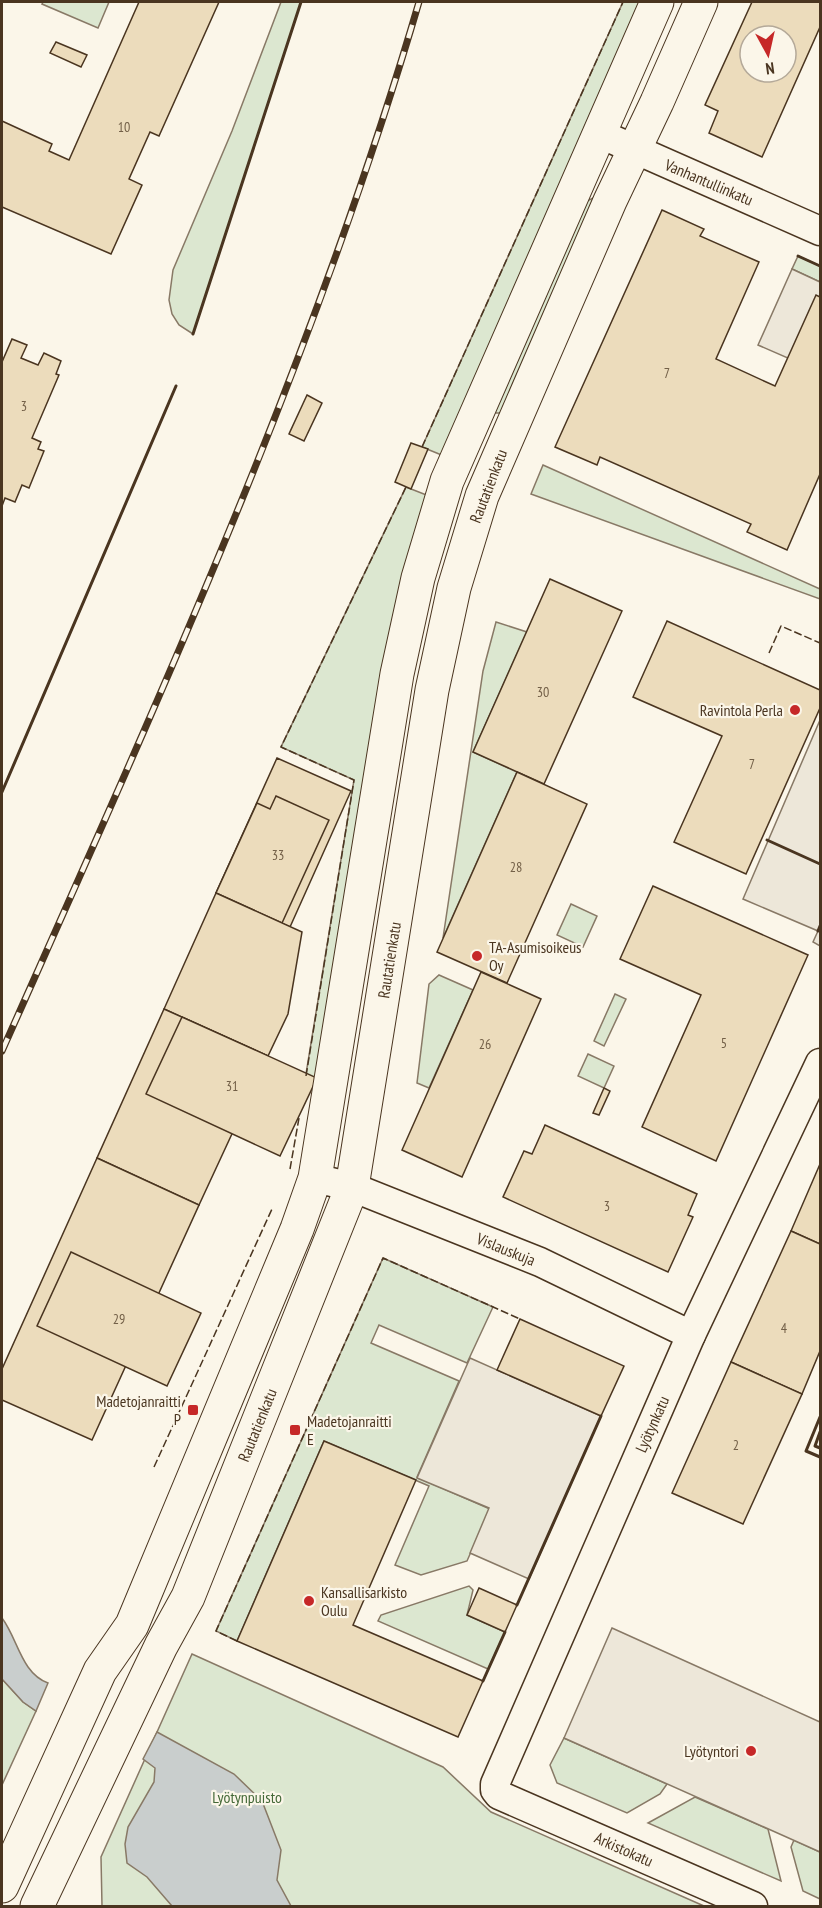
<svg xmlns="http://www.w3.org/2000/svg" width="822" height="1908" font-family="'PT Sans Narrow',sans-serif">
  <rect width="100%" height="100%" fill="#fbf6e9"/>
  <g fill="#dce7d0" stroke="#887966" stroke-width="1.5">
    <polygon points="43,2 109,2 98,28 42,4"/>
    <polygon points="281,2 301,2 193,334 179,325 172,314 169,300 173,270 232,131"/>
    <polygon points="623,2 647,2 444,456 422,447"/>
    <polygon points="593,198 595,199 502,413 496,413 494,409 587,201"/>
    <polygon points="798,256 820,266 820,282 792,269"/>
    <polygon points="543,465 820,589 820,599 531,494"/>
    <polygon points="406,487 429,496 318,1088 304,1086 354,780 281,747"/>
    <polygon points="496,622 527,632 473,752 517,772 443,938 483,671"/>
    <polygon points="571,904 597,916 583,947 557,935"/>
    <polygon points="439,975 473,990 429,1088 417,1083 429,984"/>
    <polygon points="615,994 626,999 604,1046 594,1041"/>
    <polygon points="588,1054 614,1066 604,1088 578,1076"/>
    <polygon points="383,1258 493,1307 467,1363 379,1325 371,1343 459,1381 417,1477 490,1509 467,1561 421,1575 395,1565 429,1486 324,1441 237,1641 216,1631"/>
    <polygon points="469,1586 473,1590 467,1615 505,1632 488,1669 378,1621 381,1615"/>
    <polygon points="192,1654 443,1767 491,1812 704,1906 102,1906 101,1857"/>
    <polygon points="2,1679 23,1702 36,1711 2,1785"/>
    <polygon points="564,1738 667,1784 660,1794 627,1813 557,1783 550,1765"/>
    <polygon points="695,1797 768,1829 781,1881 648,1823"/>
    <polygon points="794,1840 820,1852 820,1899 803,1891 791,1847"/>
  </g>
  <g fill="#ede7d9" stroke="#887966" stroke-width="1.5">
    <polygon points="792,269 820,282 820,372 758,345"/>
    <polygon points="820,720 820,946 813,942 818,931 743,899"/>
    <polygon points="470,1358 601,1416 529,1579 470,1553 489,1508 417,1478"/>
    <polygon points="612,1628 820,1722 820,1852 564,1738"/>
  </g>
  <g fill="#c9cecd" stroke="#887966" stroke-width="1.5">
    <path d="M2,1618c16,21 19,55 46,65l-12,28 -13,-9 -21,-23z"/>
    <polygon points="157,1732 234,1774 262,1801 281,1850 277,1880 291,1906 172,1906 147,1877 127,1863 125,1844 128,1827 154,1782 155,1768 143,1759"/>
  </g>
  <g fill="#ecdcbc" stroke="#4a3520" stroke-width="1.5" fill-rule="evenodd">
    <polygon points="139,2 219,2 159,136 150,132 129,179 142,185 111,254 2,207 2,121 52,144 49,151 69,160"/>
    <path d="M752,2h68v25l-58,130 -53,-24 9,-22 -13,-6zM750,36h36v36h-36z"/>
    <polygon points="56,42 87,55 81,67 50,53"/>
    <polygon points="662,210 704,229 700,236 759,262 716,359 775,386 816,295 820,297 820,474 787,550 747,532 751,524 600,457 597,465 555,447"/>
    <polygon points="12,339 27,345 21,358 38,365 44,353 61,361 56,374 59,375 32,438 41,442 38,449 44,451 29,488 22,485 15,502 5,498 2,506 2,362"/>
    <polygon points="307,395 322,403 304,441 289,434"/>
    <polygon points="411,443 428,449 411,489 395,482"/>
    <polygon points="550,579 622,611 544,784 473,752"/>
    <polygon points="667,621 820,690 820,708 746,874 674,842 722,736 633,697"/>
    <polygon points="277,758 351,791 290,927 216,893"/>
    <polygon points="517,772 587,804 507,983 437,952"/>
    <polygon points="276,796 329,820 282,923 216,893 257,803 270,809"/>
    <polygon points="653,886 808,955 716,1161 642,1127 701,995 620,959"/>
    <polygon points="216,893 302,932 288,1014 268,1056 164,1009"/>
    <polygon points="481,972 541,999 462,1177 402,1150"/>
    <polygon points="164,1009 268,1056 199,1205 97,1158"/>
    <polygon points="182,1017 317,1078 280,1156 146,1094"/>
    <polygon points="604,1088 610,1091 599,1115 593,1113"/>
    <polygon points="545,1125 697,1194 688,1215 693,1217 668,1272 503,1197 524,1151 532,1154"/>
    <polygon points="97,1158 199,1205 92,1440 2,1400 2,1369"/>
    <polygon points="820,1164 820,1244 791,1231"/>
    <polygon points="791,1231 820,1244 820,1351 802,1394 731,1362"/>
    <polygon points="71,1252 201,1313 167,1386 37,1326"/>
    <polygon points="520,1319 624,1366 601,1416 497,1370"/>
    <polygon points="731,1362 802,1394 743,1524 672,1493"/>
    <polygon points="324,1441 416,1480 353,1625 483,1681 458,1737 237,1641"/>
    <polygon points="479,1588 517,1605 505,1632 467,1615"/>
  </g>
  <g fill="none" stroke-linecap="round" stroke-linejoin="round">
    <g stroke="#4a3520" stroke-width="31">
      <g id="minor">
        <polyline points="598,133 820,231"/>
        <polyline points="315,1178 352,1187 540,1262 691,1335"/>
        <polyline points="753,1906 499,1795 495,1790 495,1784 691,1335 820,1063"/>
      </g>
    </g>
    <g stroke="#4a3520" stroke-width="35">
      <g id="secondary">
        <polyline points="2,1886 100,1671 132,1625 297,1229 315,1178 397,674 418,578 447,481 657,2"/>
        <polyline points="37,1906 161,1646 188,1597 352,1187 432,690 454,588 482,496 610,201 657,102 701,2"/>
      </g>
    </g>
    <use href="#minor" stroke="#fbf6e9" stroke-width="28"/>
    <use href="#secondary" stroke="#fbf6e9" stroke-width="33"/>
    <g stroke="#4a3520" stroke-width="7">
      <path id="rail" d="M2,1051c153,-344 311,-687 417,-1049"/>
    </g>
    <use href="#rail" stroke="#fbf6e9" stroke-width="4.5" stroke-dasharray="14" stroke-linecap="butt"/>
    <g stroke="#4a3520" stroke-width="1.5" stroke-dasharray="8 3" stroke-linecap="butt">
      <polyline points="422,447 623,2"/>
      <polyline points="769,653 781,626 820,643"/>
      <polyline points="306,1076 354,780 281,747 406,487"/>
      <polyline points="290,1169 299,1118"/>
      <polyline points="154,1467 272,1209"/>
      <polyline points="237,1641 216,1631 383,1258 520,1319"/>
    </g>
    <g stroke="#4a3520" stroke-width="3">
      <polyline points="798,256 820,266"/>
      <polyline points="193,334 301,2"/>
      <polyline points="2,792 176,386"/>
      <polyline points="767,840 820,864"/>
      <polyline points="818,931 820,926"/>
      <polyline points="820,1417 806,1451 820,1457"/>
      <polyline points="820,1432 815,1446 820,1448"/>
      <polyline points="517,1605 601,1416"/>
      <polyline points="483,1681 505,1632"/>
    </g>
  </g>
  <g fill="#c62828" stroke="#fbf6e9" stroke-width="2">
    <circle cx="795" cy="710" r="6"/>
    <circle cx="477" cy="956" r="6"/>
    <rect x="187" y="1404" width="12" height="12" rx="3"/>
    <rect x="289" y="1424" width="12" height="12" rx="3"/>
    <circle cx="309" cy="1601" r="6"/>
    <circle cx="751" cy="1751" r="6"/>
  </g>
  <g text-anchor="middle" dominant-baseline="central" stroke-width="4.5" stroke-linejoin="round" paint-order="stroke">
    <g font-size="14" fill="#725f47">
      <text x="124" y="127">10</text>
      <text x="667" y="373">7</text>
      <text x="24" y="406">3</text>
      <text x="543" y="692">30</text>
      <text x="752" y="764">7</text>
      <text x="278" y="855">33</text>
      <text x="516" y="867">28</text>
      <text x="724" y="1043">5</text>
      <text x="485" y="1044">26</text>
      <text x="232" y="1086">31</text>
      <text x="607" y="1206">3</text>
      <text x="119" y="1319">29</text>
      <text x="784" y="1328">4</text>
      <text x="736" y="1445">2</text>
    </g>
    <g font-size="16" fill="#4a3520" stroke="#fbf6e9">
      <text transform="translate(709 182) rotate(23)">Vanhantullinkatu</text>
      <text transform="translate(488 486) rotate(-69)">Rautatienkatu</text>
      <text transform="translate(389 960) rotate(-81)">Rautatienkatu</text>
      <text transform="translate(506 1249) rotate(22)">Vislauskuja</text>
      <text transform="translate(652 1424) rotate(-66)">Lyötynkatu</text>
      <text transform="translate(257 1425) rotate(-68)">Rautatienkatu</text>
      <text transform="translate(624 1849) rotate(24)">Arkistokatu</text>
    </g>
    <g font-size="16" fill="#4a3520" stroke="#fbf6e9" text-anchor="end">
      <text x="783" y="710">Ravintola Perla</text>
      <text x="489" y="947" text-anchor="start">TA-Asumisoikeus<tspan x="489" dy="18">Oy</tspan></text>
      <text x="181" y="1401">Madetojanraitti<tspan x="181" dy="18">P</tspan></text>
      <text x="307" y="1421" text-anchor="start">Madetojanraitti<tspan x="307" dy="18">E</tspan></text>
      <text x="321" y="1592" text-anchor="start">Kansallisarkisto<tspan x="321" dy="18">Oulu</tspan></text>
      <text x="739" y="1751">Lyötyntori</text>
    </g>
    <g font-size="16" fill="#436837" stroke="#fbf6e9">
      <text x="247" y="1797">Lyötynpuisto</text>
    </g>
  </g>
  <rect width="822" height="1908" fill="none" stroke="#4a3520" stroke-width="6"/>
  <g transform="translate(768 54) rotate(172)"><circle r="28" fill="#fbf6e9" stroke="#b4a999" stroke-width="1.5"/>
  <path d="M0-4.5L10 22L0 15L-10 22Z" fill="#c62828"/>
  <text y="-9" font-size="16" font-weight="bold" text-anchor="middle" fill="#4a3520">N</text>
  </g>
</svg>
